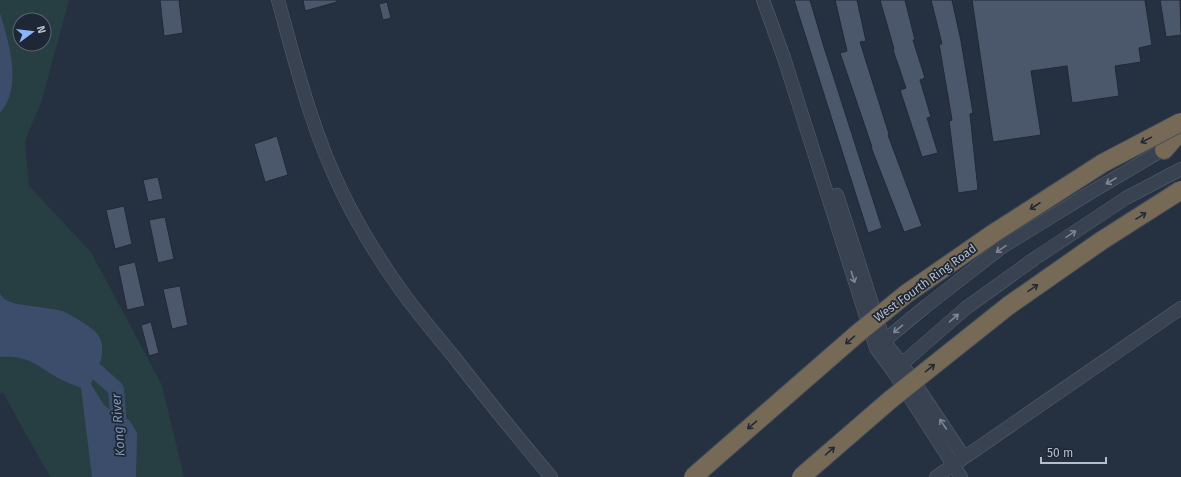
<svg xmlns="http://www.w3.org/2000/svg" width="1181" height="477" font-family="'Fira Sans',sans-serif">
  <rect width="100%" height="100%" fill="#253041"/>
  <path fill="#273e42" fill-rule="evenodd" d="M0,0h69l-27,100 -17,41 4,45 62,66 71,133 22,92h-134l-47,-84 -3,1zM20,20h24v24h-24z"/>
  <g fill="#3b4d6a">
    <path d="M0,13c9,30 23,74 0,100z"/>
    <path d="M0,293c1,3 3,5 6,7 9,6 43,7 56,11 8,3 15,8 22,12 5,4 11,7 14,12 10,15 0,35 -7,49l13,21 10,8 9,3 7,5 7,12 -1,44h-44l-11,-89c-7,-3 -16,-6 -23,-10 -22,-13 -30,-23 -58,-21z"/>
  </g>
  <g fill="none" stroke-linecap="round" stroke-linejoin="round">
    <polyline stroke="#3b4d6a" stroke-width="16" points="81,358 116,389 121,452 121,477"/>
  </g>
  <g fill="#4b576a" stroke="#202938">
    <polygon points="160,0 179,0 183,33 164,36"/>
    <polygon points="303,0 336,0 337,2 305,11"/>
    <polygon points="794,0 810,0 824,47 882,228 868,233"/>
    <polygon points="835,0 857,0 866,41 860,42 889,134 888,135 922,226 904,232 871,147 872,147 840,53 847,51"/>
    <polygon points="880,0 905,0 915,40 913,40 925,78 920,80 931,117 927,118 938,153 922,157 900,90 906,88 893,50 894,49"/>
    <polygon points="931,0 952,0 961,41 973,113 970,114 978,190 958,193 949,121 952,120 939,44 942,44"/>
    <polygon points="972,0 1145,0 1152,45 1139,48 1141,62 1115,66 1119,96 1072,103 1067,66 1031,71 1041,135 993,142"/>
    <polygon points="1160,0 1180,0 1181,35 1166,37"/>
    <polygon points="387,2 391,18 383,20 379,4"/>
    <polygon points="277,136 288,175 265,182 254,144"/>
    <polygon points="158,177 163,199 148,202 143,180"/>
    <polygon points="124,206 132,244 115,249 106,210"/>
    <polygon points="165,217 174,259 158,263 149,220"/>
    <polygon points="135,262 145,306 127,310 118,266"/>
    <polygon points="180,286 188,325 172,329 163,289"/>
    <polygon points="151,322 159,353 149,356 141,325"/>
  </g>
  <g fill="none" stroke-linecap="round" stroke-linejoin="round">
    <g stroke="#57606e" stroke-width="14">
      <g id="minor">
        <path d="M278,0c18,65 34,131 64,192 17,35 38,69 61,101 16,22 34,43 51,64 32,41 64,81 97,120"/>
        <polyline points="763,0 784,58 876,348 893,371 961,477"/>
        <polyline points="837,195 884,341 902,364 964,457"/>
        <polyline points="879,345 925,307 1002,247 1093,191 1171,145"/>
        <polyline points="896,369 966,308 1034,259 1126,198 1181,169"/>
        <polyline points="936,477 1181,308"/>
      </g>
    </g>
    <g stroke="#444d5b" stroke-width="20">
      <polyline id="highway" points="1164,150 1181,130"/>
    </g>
    <use href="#minor" stroke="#394250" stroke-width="13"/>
    <use href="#highway" stroke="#766a56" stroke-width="18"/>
    <g stroke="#444d5b" stroke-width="20" stroke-linecap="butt">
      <g id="highway-bridge">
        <polyline points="693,477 857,334 906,294 994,233 1103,163 1181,122"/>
        <polyline points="801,477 890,400 1008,306 1101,241 1181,190"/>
      </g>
    </g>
    <use href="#highway-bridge" stroke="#766a56" stroke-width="18"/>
  </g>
  <defs><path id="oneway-shaft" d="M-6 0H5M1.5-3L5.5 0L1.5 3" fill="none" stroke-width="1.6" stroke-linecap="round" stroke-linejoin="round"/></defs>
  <g stroke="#222a38">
    <use href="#oneway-shaft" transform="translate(1146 140) rotate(152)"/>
    <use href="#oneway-shaft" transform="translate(1035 206) rotate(147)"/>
    <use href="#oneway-shaft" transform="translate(1141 216) rotate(-32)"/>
    <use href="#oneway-shaft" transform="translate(1033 288) rotate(-35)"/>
    <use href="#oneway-shaft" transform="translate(850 340) rotate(139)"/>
    <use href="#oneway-shaft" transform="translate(930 368) rotate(-39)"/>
    <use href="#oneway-shaft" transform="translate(752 425) rotate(139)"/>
    <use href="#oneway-shaft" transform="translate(830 451) rotate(-41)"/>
  </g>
  <g stroke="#7e8694">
    <use href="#oneway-shaft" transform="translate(1111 181) rotate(150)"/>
    <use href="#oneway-shaft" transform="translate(1071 234) rotate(-34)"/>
    <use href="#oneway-shaft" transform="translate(1001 249) rotate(145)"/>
    <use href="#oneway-shaft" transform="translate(853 277) rotate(72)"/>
    <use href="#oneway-shaft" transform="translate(954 318) rotate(-41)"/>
    <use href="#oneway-shaft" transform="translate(898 329) rotate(140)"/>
    <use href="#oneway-shaft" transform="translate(943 424) rotate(-124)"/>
  </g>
  <g text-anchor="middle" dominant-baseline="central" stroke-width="3.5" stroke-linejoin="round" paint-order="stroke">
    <g font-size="12" fill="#b6becb" stroke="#1e2736">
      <text transform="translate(925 283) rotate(-36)">West Fourth Ring Road</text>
    </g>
    <g font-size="13" font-style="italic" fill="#7d93b2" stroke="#1e2736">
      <text transform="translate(118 425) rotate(-94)">Kong River</text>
    </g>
  </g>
  <g transform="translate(32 32) rotate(75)"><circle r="19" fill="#1e2736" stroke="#5b6372"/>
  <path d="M0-3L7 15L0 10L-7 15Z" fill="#8cb4f9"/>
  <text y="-6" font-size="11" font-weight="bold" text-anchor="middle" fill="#b6becb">N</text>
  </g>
  <path d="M1041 457v6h65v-6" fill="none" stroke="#b6becb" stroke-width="2"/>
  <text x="1047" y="457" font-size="12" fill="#b6becb" stroke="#1e2736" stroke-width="3" paint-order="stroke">50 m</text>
</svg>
